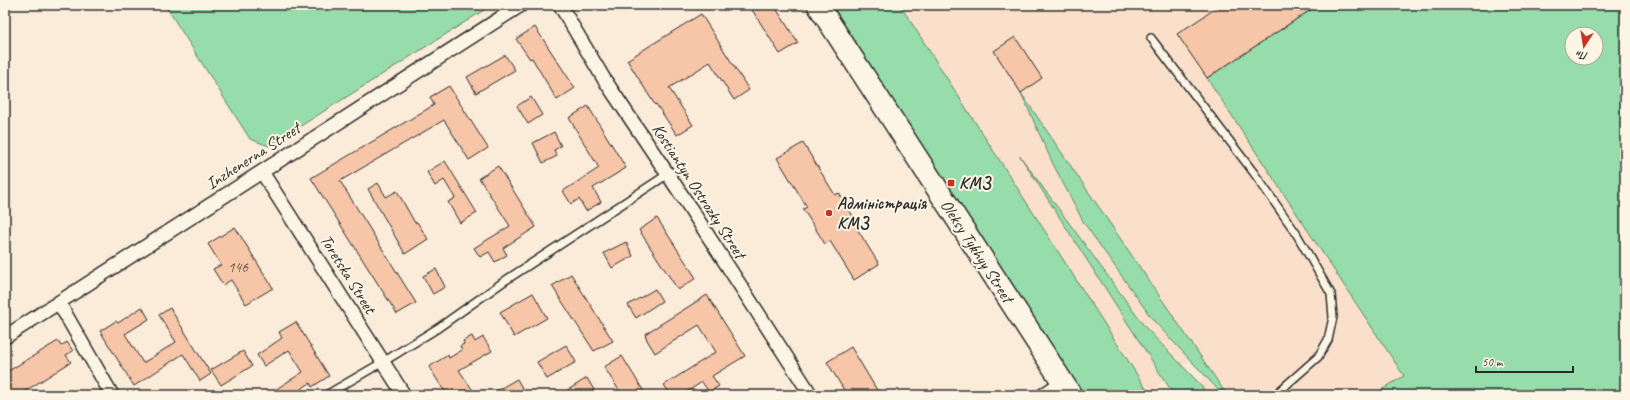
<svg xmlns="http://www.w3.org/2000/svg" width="1630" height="400" font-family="Caveat,sans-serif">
  <rect width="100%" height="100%" fill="#fbebd9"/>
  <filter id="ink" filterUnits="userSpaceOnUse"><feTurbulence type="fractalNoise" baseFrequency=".025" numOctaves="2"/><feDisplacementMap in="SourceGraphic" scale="8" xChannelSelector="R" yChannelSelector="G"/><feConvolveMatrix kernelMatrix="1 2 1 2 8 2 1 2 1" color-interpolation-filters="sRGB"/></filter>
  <g filter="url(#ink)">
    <g fill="#fae0ca">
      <polygon points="900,5 1318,5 1207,78 1404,376 1373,395 1227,395 1022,95 1053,164 1084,223 1153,320 1190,359 1183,366 1145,327 1026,164 1165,381 1148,392"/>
      <polygon points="1205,375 1223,395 1208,395 1198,382"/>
    </g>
    <g fill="#96ddab" stroke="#60846b" fill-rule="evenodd">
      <polygon points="165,5 492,5 269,146 250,139"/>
      <polygon points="832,5 900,5 1150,395 1082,395"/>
      <path d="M1318,5h307v390h-252l31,-19 -197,-298zM1572,34h24v24h-24z"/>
      <polygon points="1021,93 1227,395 1223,395 1153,320 1084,223 1053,164"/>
      <polygon points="1020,156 1145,327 1198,382 1208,395 1174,395"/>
    </g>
    <g fill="#f7c5a7" stroke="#2b2b2b">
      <polygon points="749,5 774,5 798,43 780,54"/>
      <polygon points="1221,5 1318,5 1207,78 1177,34"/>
      <polygon points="701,14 749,90 734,100 710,62 669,88 693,125 677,135 656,104 655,105 627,60"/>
      <polygon points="535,27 575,88 557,100 532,58 530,59 516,39"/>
      <polygon points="1015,37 1042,78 1021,93 994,51"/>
      <polygon points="505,55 515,70 476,93 467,77"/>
      <polygon points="449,86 488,148 469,160 444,120 340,181 416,303 397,314 311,178 434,105 430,97"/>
      <polygon points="531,97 542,115 528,124 517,106"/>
      <polygon points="588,106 626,168 593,188 601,202 586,211 579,199 571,204 563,191 599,168 569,118"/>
      <polygon points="554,132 561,146 554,150 557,156 543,163 533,143"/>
      <polygon points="803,143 835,195 839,193 854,218 851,219 879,264 854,280 830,241 825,244 803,209 807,207 777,158"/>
      <polygon points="445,161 477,213 460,223 448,202 455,198 444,180 435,186 427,172"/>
      <polygon points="498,166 536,227 503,248 507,255 495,262 489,252 480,257 474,248 510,226 479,178"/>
      <polygon points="378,183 386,197 397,191 415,223 417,222 428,239 405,254 368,189"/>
      <polygon points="657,218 696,278 678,290 639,230"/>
      <polygon points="235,227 273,288 246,304 231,280 223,285 213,269 221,265 208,244"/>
      <polygon points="626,242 633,256 612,268 604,253"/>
      <polygon points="436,269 445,287 433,294 423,276"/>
      <polygon points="571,274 613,341 594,351 552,286"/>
      <polygon points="655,289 662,301 636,318 628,305"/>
      <polygon points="533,293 547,318 514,337 500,312"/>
      <polygon points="707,295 745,356 712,376 719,386 709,392 702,382 682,395 671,395 664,385 716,352 699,325 655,353 647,340 645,334"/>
      <polygon points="142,307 149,319 125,334 143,363 176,342 159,315 170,308 211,374 200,381 183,354 134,386 100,331 116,321 118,323"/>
      <polygon points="296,322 329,376 312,387 310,383 292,395 267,395 303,372 289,350 264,366 257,355 282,338 279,332"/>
      <polygon points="472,336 475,342 483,337 492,351 459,370 476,395 447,395 429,367 448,355 449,358 462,350 460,346 464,344 463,341"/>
      <polygon points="58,341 61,346 67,342 73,351 66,355 71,362 19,395 5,395 5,373"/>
      <polygon points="566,345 576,362 547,379 537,362"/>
      <polygon points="851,347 880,395 847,395 827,362"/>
      <polygon points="243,351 252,366 221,385 211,370"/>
      <polygon points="622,356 646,395 622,395 604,367"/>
      <polygon points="587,378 594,390 587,395 560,395"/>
      <polygon points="517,379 526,395 489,395"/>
    </g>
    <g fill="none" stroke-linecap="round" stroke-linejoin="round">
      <g stroke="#2b2b2b" stroke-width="10">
        <g id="lane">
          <polyline points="1151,38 1254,173 1296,233 1331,294 1333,317 1328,340 1318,357 1275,395"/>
          <polyline points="326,395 383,362 438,328 506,280 668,174"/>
        </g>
      </g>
      <g stroke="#2b2b2b" stroke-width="16">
        <g id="street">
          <polyline points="560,5 604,79 683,197 811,395"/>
          <polyline points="262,172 404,395"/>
          <polyline points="59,303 112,395"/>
          <polyline points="5,337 521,5"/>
          <polyline points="1043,395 1062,382"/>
        </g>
      </g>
      <g stroke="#2b2b2b" stroke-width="24">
        <polyline id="primary" points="818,5 1071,395"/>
      </g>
      <use href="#lane" stroke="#fcf5e5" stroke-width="7"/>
      <use href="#street" stroke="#fcf5e5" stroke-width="13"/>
      <use href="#primary" stroke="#fcf5e5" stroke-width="21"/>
    </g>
  </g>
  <g fill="#c8321e" stroke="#fcf5e5" stroke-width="1.5">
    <rect x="947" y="179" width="8" height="8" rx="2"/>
    <circle cx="829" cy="213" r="4"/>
  </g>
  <g text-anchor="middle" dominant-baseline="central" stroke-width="4" stroke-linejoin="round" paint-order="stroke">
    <g font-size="15" fill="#5e524a">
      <text x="238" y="267">146</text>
    </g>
    <g font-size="17" fill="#2b2b2b" stroke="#fcf5e5">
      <text transform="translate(253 156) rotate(-33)">Inzhenerna Street</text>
      <text transform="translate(699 191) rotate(57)">Kostiantyn Ostrozky Street</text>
      <text transform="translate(977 251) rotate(57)">Oleksy Tykhyy Street</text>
      <text transform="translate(348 274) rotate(58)">Toretska Street</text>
    </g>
    <g font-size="17" font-weight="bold" fill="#2b2b2b" stroke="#fcf5e5" text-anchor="start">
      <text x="959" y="183">КМЗ</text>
      <text x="837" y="203">Адміністрація<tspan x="837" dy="20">КМЗ</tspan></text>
    </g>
  </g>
  <rect width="1630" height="400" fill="none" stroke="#fcf5e5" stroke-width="20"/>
  <rect x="10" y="10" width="1610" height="380" fill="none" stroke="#2b2b2b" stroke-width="1.5" filter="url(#ink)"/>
  <g transform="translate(1584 46) rotate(192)"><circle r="19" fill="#fcf5e5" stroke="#a8a49b"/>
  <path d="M0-3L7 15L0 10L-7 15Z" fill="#c8321e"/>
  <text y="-6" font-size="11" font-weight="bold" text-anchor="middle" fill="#2b2b2b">Пн</text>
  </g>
  <path d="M1476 366v6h97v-6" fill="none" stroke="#2b2b2b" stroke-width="2"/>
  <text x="1482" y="366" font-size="12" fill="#2b2b2b" stroke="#fcf5e5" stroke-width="3" paint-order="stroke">50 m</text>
</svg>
